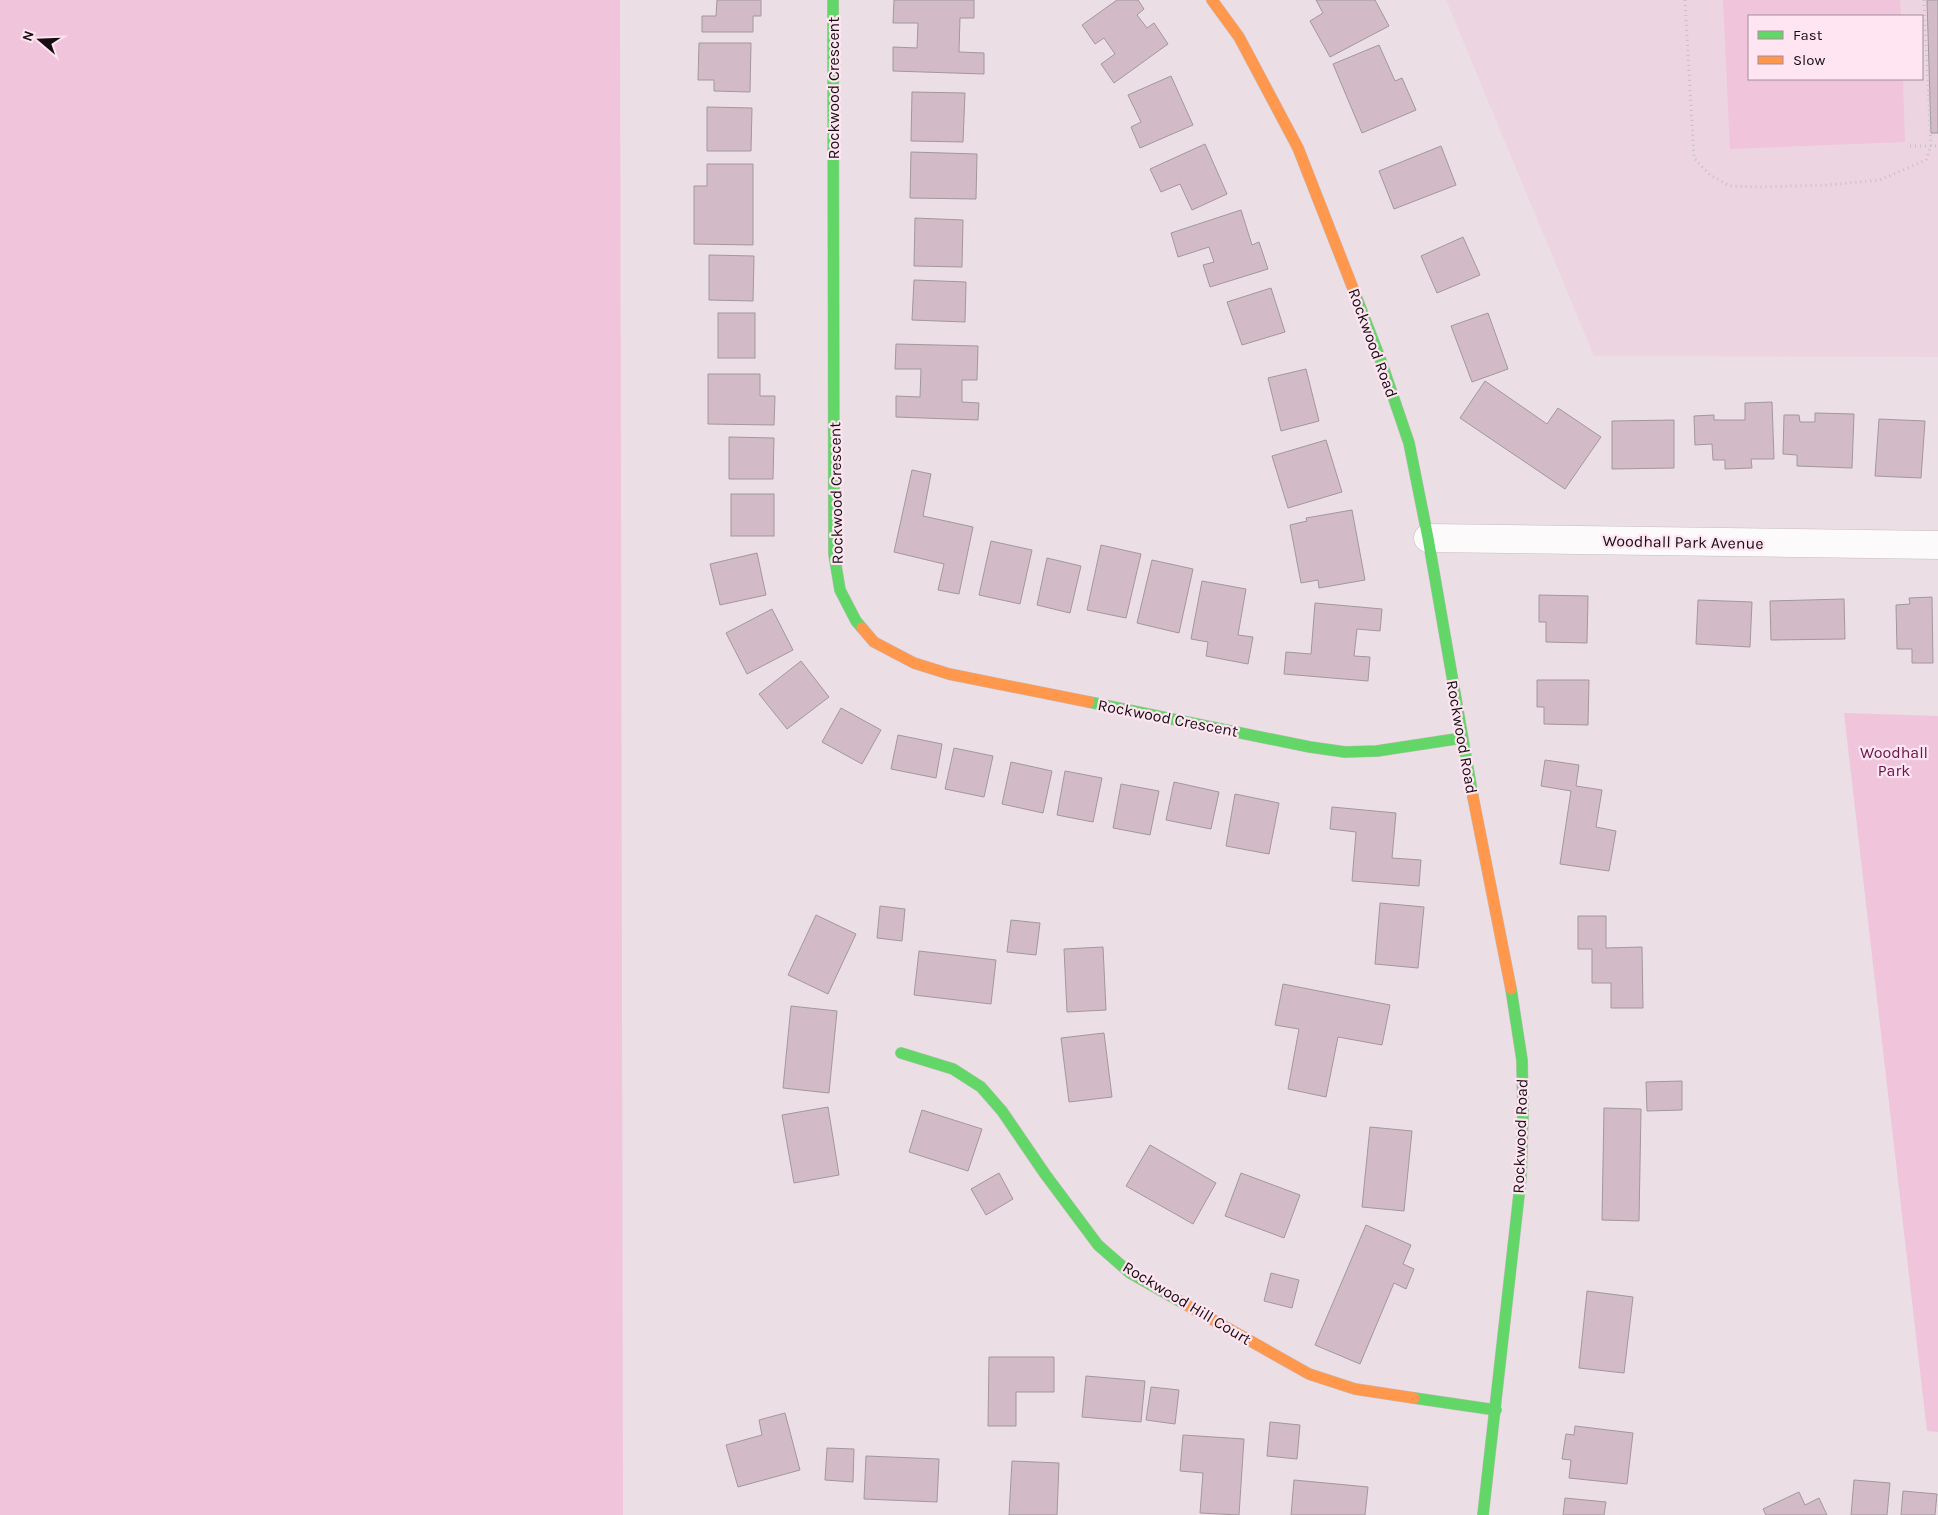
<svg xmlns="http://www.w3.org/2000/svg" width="1938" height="1515" font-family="Karla,sans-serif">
  <rect width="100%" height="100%" fill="#ebdee4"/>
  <path fill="#ecd5e0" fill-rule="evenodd" d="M1446,0h492v357l-344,-1zM1749,16h173v63h-173z"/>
  <g fill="#f0c4db">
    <polygon points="0,0 620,0 623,1515 0,1515"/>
    <polygon points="1723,0 1900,0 1901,16 1749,16 1749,79 1903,79 1905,142 1730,149"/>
    <polygon points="1844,713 1938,716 1938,1432 1927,1431"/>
  </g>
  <g fill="#d2bac7" stroke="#a1989c">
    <polygon points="717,0 761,0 761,16 753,16 753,32 702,32 702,16 716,16"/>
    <polygon points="894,0 974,0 974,18 960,18 959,52 984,53 984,74 893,71 893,47 917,48 918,23 893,23"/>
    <polygon points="1117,0 1138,0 1144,9 1137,15 1147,28 1154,23 1168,44 1114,83 1101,64 1115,54 1104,38 1095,44 1082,25"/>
    <polygon points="1316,0 1375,0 1389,26 1330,57 1310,21 1323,13"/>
    <polygon points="1927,0 1938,0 1938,133 1931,133"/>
    <polygon points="699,43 751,43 750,92 714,91 714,80 698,80"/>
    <polygon points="1379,45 1395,81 1402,78 1416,110 1362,133 1333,64"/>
    <polygon points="1171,76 1193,125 1140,148 1131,127 1141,122 1128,95"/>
    <polygon points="912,92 965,93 963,142 911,141"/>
    <polygon points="707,107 752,108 751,151 707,151"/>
    <polygon points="1205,144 1227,194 1192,210 1180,184 1161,192 1150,169"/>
    <polygon points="1441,146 1456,185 1394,209 1379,171"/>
    <polygon points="911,152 977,154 976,199 910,198"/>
    <polygon points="707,164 753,164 753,245 694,244 694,186 707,186"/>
    <polygon points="1241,210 1252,245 1259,242 1268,269 1210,287 1203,265 1214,262 1209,247 1178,257 1171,233"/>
    <polygon points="915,218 963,220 962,267 914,266"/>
    <polygon points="1463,237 1480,275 1437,293 1421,256"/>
    <polygon points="709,255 754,256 753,301 709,300"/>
    <polygon points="914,280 966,282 965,322 912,320"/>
    <polygon points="1271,288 1285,332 1242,345 1227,302"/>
    <rect x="718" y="313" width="37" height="45"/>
    <polygon points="1488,313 1508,369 1472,382 1451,326"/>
    <polygon points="896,344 978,346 977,380 962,380 962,402 979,403 978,420 896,417 896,396 920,397 921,369 895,369"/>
    <polygon points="1306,369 1319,421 1281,431 1268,378"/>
    <polygon points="708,374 760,374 760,396 775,396 774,425 708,424"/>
    <polygon points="1485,381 1547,424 1558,408 1601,437 1565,489 1460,418"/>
    <polygon points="1772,402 1774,459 1751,459 1752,468 1725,469 1725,460 1713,460 1712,444 1695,445 1694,416 1714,415 1714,420 1745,420 1745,403"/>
    <polygon points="1815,413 1854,414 1852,468 1797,466 1797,455 1783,454 1784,415 1799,415 1800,422 1815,422"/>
    <polygon points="1879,419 1925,421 1921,478 1875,476"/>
    <polygon points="1674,420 1674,468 1612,469 1612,421"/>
    <polygon points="729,437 774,438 773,479 729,479"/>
    <polygon points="1326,440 1342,492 1288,508 1272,456"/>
    <polygon points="912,470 931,474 923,516 973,527 959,594 938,590 944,564 894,552"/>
    <rect x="731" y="494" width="43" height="42"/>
    <polygon points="1352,510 1365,580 1319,588 1318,580 1301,583 1290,525 1307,521 1306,518"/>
    <polygon points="991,541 1032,550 1020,604 979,595"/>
    <polygon points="1101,545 1141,554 1126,618 1087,610"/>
    <polygon points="757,553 766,595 720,605 710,564"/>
    <polygon points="1047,558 1081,566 1070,613 1037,605"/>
    <polygon points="1152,560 1193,569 1179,633 1137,623"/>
    <polygon points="1202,581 1246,589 1238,635 1253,637 1248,664 1206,656 1208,642 1191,639"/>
    <polygon points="1539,595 1588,596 1587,643 1546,642 1546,622 1539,622"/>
    <polygon points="1932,597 1933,663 1912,663 1912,649 1897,649 1896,605 1910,604 1909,598"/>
    <polygon points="1844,599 1845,639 1771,640 1770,601"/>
    <polygon points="1698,600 1752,602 1750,647 1696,644"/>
    <polygon points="1315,603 1382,609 1380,631 1357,629 1354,656 1370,657 1368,681 1284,674 1286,652 1311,654"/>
    <polygon points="772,609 793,650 747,674 726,633"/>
    <polygon points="801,661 829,697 787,729 759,694"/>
    <polygon points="1537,680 1589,680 1588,725 1544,724 1544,707 1537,707"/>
    <polygon points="841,708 881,730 862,764 822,742"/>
    <polygon points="898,735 942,744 936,778 891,769"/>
    <polygon points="954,748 993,756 984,797 945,789"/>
    <polygon points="1545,760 1579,765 1576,786 1602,790 1596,827 1616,831 1609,871 1560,864 1571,791 1541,786"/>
    <polygon points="1011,762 1052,771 1043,813 1002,804"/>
    <polygon points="1065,771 1102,778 1093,822 1057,815"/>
    <polygon points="1174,782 1219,792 1211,829 1166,820"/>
    <polygon points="1121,784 1159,791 1150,835 1113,828"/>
    <polygon points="1235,794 1279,803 1269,854 1226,846"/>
    <polygon points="1332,807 1396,813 1392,858 1421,860 1419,886 1352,881 1356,832 1330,829"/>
    <polygon points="1380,903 1424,907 1418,968 1375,964"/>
    <polygon points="880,906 905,909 902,941 877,938"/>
    <polygon points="816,915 856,934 828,994 788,975"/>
    <polygon points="1578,916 1606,916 1606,948 1642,947 1643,1008 1611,1008 1611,983 1592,983 1592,949 1578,949"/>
    <polygon points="1011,920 1040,923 1036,955 1007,952"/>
    <polygon points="1103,947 1106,1010 1067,1012 1064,949"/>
    <polygon points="919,951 996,960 991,1004 914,995"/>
    <polygon points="1283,984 1390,1005 1382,1045 1338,1037 1326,1097 1288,1089 1299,1029 1275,1025"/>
    <polygon points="791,1006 837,1011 829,1093 783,1088"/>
    <polygon points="1104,1033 1112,1097 1069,1102 1061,1038"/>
    <polygon points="1682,1081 1682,1110 1647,1111 1646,1082"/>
    <polygon points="828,1107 839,1175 794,1183 782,1115"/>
    <polygon points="1604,1108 1641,1109 1639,1221 1602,1220"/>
    <polygon points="922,1110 982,1129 968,1171 909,1152"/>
    <polygon points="1370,1127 1412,1131 1404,1211 1362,1207"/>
    <polygon points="1150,1145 1216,1183 1193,1224 1126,1186"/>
    <polygon points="999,1173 1013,1199 986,1215 971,1189"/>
    <polygon points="1241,1173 1300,1195 1284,1238 1225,1216"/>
    <polygon points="1366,1225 1411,1245 1403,1264 1414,1269 1406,1289 1394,1283 1360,1364 1315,1345"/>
    <polygon points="1271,1273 1299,1280 1292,1308 1264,1301"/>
    <polygon points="1587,1291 1633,1297 1624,1373 1579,1368"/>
    <polygon points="989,1357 1054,1357 1054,1392 1016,1392 1016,1426 988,1426"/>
    <polygon points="1086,1376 1145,1381 1141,1422 1082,1417"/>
    <polygon points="1151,1387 1179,1390 1175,1424 1146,1420"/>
    <polygon points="785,1413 800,1470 738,1487 726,1445 762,1435 759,1420"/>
    <polygon points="1270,1422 1300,1425 1297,1459 1267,1456"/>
    <polygon points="1575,1426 1633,1433 1627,1484 1569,1478 1571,1460 1562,1459 1566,1434 1574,1435"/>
    <polygon points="1183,1435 1244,1439 1239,1515 1200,1513 1203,1473 1180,1471"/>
    <polygon points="827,1448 854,1449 853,1482 825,1480"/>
    <polygon points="866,1456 939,1459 937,1502 864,1499"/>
    <polygon points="1012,1461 1059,1463 1057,1515 1009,1515"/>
    <polygon points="1294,1480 1368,1487 1365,1515 1291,1515"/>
    <polygon points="1854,1480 1890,1483 1887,1515 1851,1515"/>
    <polygon points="1903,1491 1937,1494 1935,1515 1901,1515"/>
    <polygon points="1799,1492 1805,1505 1819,1498 1827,1515 1766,1515 1763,1509"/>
    <polygon points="1565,1498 1606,1502 1604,1515 1563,1515"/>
  </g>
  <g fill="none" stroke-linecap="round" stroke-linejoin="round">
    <g stroke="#c7bcc1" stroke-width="29">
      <polyline id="street" points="1428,538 1938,545"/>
    </g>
    <g stroke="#c7bcc1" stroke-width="12">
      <g id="fast">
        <polyline points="833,0 834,554 840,590 856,621 862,628"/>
        <polyline points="1354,291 1381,361 1409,443 1428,538 1473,797"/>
        <polyline points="1089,702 1310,747 1345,752 1377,751 1462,738"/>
        <polyline points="901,1053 953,1069 981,1087 1002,1111 1045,1174 1098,1245 1130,1273 1183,1303"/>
        <polyline points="1414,1398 1496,1410"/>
        <polyline points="1483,1515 1521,1177 1523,1114 1522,1060 1511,989"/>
      </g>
    </g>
    <g stroke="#c7bcc1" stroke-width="12">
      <g id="slow">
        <polyline points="1212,0 1239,37 1298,148 1354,291"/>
        <polyline points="862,628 874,642 914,663 949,674 1089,702"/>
        <polyline points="1473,797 1511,989"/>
        <polyline points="1183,1303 1309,1374 1355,1389 1414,1398"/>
      </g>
    </g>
    <g stroke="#c4c0c3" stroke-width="3" stroke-dasharray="1 4" stroke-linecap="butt">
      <polyline points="1685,0 1694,158 1710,175 1730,186 1760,187 1827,185 1880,180 1926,160 1931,146 1924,0"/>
      <polyline points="1910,146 1938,146"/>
    </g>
    <use href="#street" stroke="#fcfafb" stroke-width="28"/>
    <use href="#fast" stroke="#63d668" stroke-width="11"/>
    <use href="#slow" stroke="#ff974d" stroke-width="11"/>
  </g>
  <g text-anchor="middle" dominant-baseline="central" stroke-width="4.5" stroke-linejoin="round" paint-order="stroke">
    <g font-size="16" fill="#160e12" stroke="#fee5f1">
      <text transform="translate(833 88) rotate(-90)">Rockwood Crescent</text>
      <text transform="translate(1373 343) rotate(70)">Rockwood Road</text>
      <text transform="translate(836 493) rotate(-91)">Rockwood Crescent</text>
      <text transform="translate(1683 542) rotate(1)">Woodhall Park Avenue</text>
      <text transform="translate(1168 718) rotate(11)">Rockwood Crescent</text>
      <text transform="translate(1462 737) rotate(80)">Rockwood Road</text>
      <text transform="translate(1520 1136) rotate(-88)">Rockwood Road</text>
      <text transform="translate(1187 1303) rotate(31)">Rockwood Hill Court</text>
    </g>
    <g font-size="16" fill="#671448" stroke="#fee5f1">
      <text x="1894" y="752">Woodhall<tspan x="1894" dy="18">Park</tspan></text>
    </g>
  </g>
  <rect x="1748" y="15" width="175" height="65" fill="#fee5f1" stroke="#a18f98"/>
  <rect x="1758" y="31" width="25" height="8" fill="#63d668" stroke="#a18f98"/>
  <text x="1793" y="40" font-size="15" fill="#160e12">Fast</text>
  <rect x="1758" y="56" width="25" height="8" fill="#ff974d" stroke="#a18f98"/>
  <text x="1793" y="65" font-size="15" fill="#160e12">Slow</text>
  <g transform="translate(40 40) rotate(289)" stroke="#fee5f1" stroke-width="4" paint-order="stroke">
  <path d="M0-4L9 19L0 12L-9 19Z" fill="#160e12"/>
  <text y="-8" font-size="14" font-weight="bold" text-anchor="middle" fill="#160e12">N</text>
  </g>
</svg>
